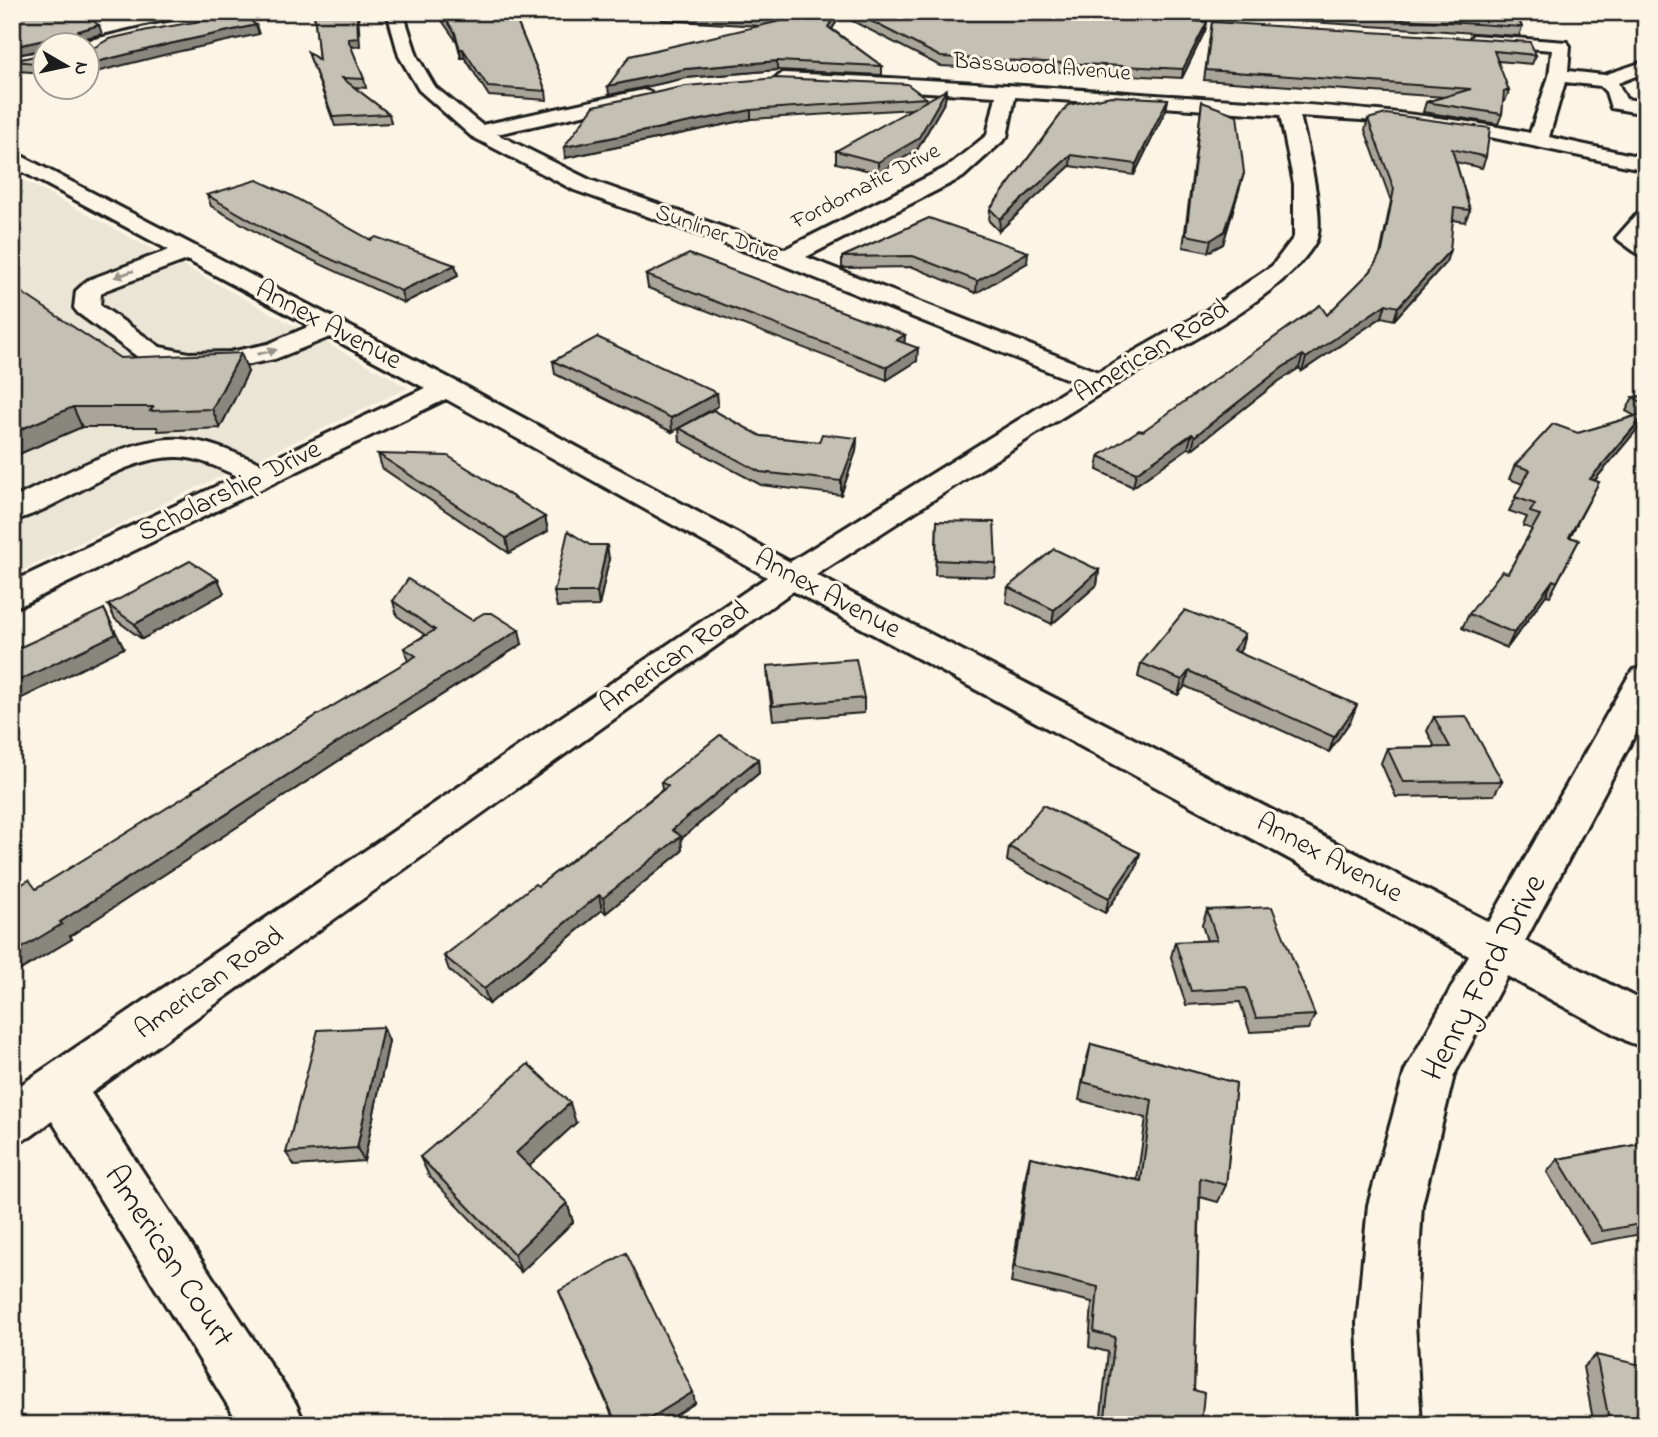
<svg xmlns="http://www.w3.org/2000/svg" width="1658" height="1437" font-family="'Indie Flower',sans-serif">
  <rect width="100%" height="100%" fill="#fcf5e5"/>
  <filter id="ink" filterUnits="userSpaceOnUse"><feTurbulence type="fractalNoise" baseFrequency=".0143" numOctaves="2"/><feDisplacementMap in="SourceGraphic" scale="14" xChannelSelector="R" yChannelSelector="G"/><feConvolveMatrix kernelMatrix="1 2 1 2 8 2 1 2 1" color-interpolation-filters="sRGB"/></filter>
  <g filter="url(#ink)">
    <polygon fill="#ebe5d6" points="12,174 390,377 408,388 12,575"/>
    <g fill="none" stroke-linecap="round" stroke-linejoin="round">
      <g stroke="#1c1c1c" stroke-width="6">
        <g id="minor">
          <polygon points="231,12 270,12 262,17 150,36 88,51 88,46 80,46 82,42 150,26"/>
          <path d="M387,12h16l14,44 18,31 47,38 161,-35 7,2 2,4 -2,4 -153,34 93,46 195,69 162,-82 40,-32 9,-39 -220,-13 -2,-4 9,-6c130,5 258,14 388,23 120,8 240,13 359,37l19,-57 3,-26 -73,-6 -9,-5 3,-4 94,7 3,4 -2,25 36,4 42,-14v11l-28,11 8,16 20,3v12l-35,-6 -5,-16 -6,-6 -35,-4 -16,55 97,21v12l-180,-38 -90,-11 -76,-5c6,24 26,105 16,125 -32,58 -147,111 -205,146 -100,61 -197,126 -295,188l673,347 138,-243 6,-9 13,-3v47l-121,227 121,62v45l-17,-6 -122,-66 -53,99 -32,130 -7,118 6,102h-60l-4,-102 11,-118 37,-134 64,-115 -676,-365 -702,502 205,311 9,21h-65l-188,-304 -22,16 -18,6v-52l755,-514 -321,-178 -422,205 -12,3v-25l226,-106c-19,-8 -40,-19 -61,-19 -57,-1 -111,50 -165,64v-22c45,-21 119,-63 168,-60 29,2 57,15 83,25l162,-76 -95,-51 -55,22 -45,9 -41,1 -47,-9 -64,-47 -4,-5 2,-17 12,-11 81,-30 -157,-84v-15l445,231 333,180 288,-179 -300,-120 -204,-73 -103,-54 -52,-46 -20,-34zM1015,97l265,18 14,69v53l-22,29 -65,44 -109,62 -292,-115 157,-80 44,-40zM187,260l123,66 -42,18 -38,8 -41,1 -29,-6 -60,-42 1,-11 5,-4z"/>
          <polygon points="1646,211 1646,232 1642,236 1646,239 1646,256 1638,254 1616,238 1638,213"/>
        </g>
      </g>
      <use href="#minor" fill="#fcf5e5" fill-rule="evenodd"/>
    </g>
    <g fill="#a9a59a" stroke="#1c1c1c" stroke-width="2">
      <polygon points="12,12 102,34 81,39 80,42 81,46 46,46 46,73 17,71 13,61 44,54 44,50 12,56"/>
      <polygon points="314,12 360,46 351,47 364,79 366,88 354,87 389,114 391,123 335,126 308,52 319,60"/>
      <polygon points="436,12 513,12 546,91 547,100 489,96 465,58 461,58 457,42"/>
      <polygon points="547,12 624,12 622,15"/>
      <polygon points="661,12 1050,12 1207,22 1205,31 1182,78 940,66 841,15 832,29 882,66 882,75 777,70 686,78 609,95 760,26 662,20"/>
      <polygon points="1163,12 1515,12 1522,27 1519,36"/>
      <polygon points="1212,22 1536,55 1532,64 1497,61 1509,91 1505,101 1503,101 1502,114 1498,124 1423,112 1426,102 1444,97 1204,80"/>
      <polygon points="946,90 945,101 917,150 878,173 836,163 836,151 913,109 751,119 565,158 594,106 926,98 925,102"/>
      <polygon points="1168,99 1166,110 1134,175 1070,166 999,231 989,221 990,209 1068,105"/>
      <polygon points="1202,102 1244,173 1223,244 1208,252 1183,247"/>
      <polygon points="1368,119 1486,157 1482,168 1456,162 1470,210 1465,222 1453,220 1446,262 1394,320 1382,317 1302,371 1299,368 1279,381 1192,449 1188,448 1133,487 1097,470 1099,456 1143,431 1327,315 1371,271 1380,255 1391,201 1365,130"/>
      <polygon points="207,195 455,265 458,276 404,303 275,243 211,206"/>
      <polygon points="929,218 1027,263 976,293 913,267 842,268 842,257"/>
      <polygon points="646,275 905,335 904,343 917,361 887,380 648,288"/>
      <polygon points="120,358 248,372 220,428 158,431 157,427 82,427 12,457"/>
      <polygon points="553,361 717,393 718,406 672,432 555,374"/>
      <polygon points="1646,396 1646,423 1643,421 1640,426 1594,481 1599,482 1570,537 1579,540 1550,596 1546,595 1507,648 1462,628 1469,614 1508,573 1532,529 1523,526 1527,517 1509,511 1523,484 1509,479 1515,465 1578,433 1635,416 1626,411 1633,397"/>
      <polygon points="679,428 761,436 819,442 857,438 856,451 841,495 761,485 680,442"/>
      <polygon points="378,454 545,517 548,531 509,553 382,468"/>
      <polygon points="937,521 996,563 995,577 935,575"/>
      <polygon points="609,559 599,606 557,607 554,592"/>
      <polygon points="1099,570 1097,585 1052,624 1006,602 1008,587"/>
      <polygon points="224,593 142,639 115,619 108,605"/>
      <polygon points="393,601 472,620 522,644 352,752 70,936 72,939 12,975 12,890 36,889 194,792 193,790 408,661 404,648 425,635 397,616"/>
      <polygon points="1245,634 1241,649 1238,653 1351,720 1329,752 1185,686 1178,695 1138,677 1141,663"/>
      <polygon points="767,666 864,698 864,713 773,720 768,681"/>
      <polygon points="1434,717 1502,781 1494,795 1396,797 1381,763 1387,748 1435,747 1427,731"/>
      <polygon points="758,759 759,773 681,839 682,851 606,913 602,910 489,1004 449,970 444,956 538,886 662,790 661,782"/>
      <polygon points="1009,847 1140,853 1136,868 1105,913 1007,861"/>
      <polygon points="1207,910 1315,1015 1308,1029 1250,1032 1240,1002 1186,1005 1171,957 1175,942 1207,941 1202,925"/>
      <polygon points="383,1027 389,1041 364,1161 295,1166 286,1153"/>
      <polygon points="1091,1044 1236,1083 1226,1185 1218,1202 1200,1197 1194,1390 1201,1425 1100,1425 1108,1352 1089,1347 1092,1302 1011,1283 1026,1174 1030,1157 1137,1180 1146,1118 1079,1100 1086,1062"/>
      <polygon points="576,1123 529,1166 567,1203 573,1222 521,1272 429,1176 420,1157"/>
      <polygon points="1646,1143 1646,1233 1590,1244 1547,1172 1558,1159"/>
      <polygon points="559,1291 695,1403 660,1425 616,1425"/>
      <polygon points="1596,1355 1646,1425 1594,1425 1583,1367"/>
    </g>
    <g fill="#89867d" stroke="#1c1c1c" stroke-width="2">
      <polygon points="185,12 214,12 159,22 158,17"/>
      <polygon points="357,12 358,12 360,46 350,47 348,39"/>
      <polygon points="837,12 841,12 841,15 828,35 828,27"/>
      <polygon points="1207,22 1205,31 1182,78 1183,69"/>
      <polygon points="99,25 102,34 81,39 80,42 81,46 71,46 78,31"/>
      <polygon points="256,25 259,34 172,53 88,74 88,64 169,44"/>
      <polygon points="44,40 46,49 12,56 12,47"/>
      <polygon points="460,49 463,49 465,58 461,58"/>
      <polygon points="777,61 777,70 686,78 609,95 608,86 685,69"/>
      <polygon points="946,90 945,101 917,150 878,173 878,162"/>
      <polygon points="1168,99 1166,110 1134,175 1136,164"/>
      <polygon points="751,110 751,119 565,158 564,147"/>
      <polygon points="1071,155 1070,166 999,231 1000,219"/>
      <polygon points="1244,173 1223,244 1208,252 1211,240"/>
      <polygon points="1450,250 1446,262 1394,320 1398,307"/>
      <polygon points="1028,252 1027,263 976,293 977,281"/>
      <polygon points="455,265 458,276 404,303 401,291"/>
      <polygon points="1386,304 1382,317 1302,371 1306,358"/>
      <polygon points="905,335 904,347 896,340"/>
      <polygon points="918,348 917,361 887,380 887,367"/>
      <polygon points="241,353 248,372 220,428 212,409"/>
      <polygon points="1303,355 1299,368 1279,381 1192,449 1195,436 1283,367"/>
      <polygon points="717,393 718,406 672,432 671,418"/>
      <polygon points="73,407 82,427 12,457 12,433"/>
      <polygon points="1646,414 1640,426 1584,493 1590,479"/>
      <polygon points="1192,434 1188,448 1133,487 1136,473"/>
      <polygon points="857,438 856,451 841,495 841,481"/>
      <polygon points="545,517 548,531 509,553 506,538"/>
      <polygon points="607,545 609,559 599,606 597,592"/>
      <polygon points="1099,570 1097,585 1052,624 1054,610"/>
      <polygon points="218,579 224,593 142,639 135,624"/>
      <polygon points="1553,580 1546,595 1507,648 1514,633"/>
      <polygon points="104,609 124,648 12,703 12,684"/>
      <polygon points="519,630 522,644 352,752 70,936 72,939 12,975 12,954 60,922 346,737"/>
      <polygon points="1245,634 1241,649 1229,665 1233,650"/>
      <polygon points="1189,671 1185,686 1178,695 1182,680"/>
      <polygon points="1357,705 1351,720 1329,752 1334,737"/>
      <polygon points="758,759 759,773 681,839 682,851 606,913 603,898 672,830"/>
      <polygon points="1140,853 1136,868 1105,913 1109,898"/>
      <polygon points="599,895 602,910 489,1004 484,989"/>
      <polygon points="383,1027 389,1041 364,1161 357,1148"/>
      <polygon points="570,1103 576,1123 523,1172 516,1153"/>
      <polygon points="567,1203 573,1222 521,1272 514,1254"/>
      <polygon points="693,1392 695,1403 660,1425 639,1425"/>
    </g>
    <g fill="#c4c0b3" stroke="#1c1c1c" stroke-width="2">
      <polygon points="12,12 80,12 99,25 78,31 74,38 79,40 71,46 46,46 46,64 13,61 44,54 44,40 12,47"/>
      <polygon points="166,12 185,12 158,17"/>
      <polygon points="314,12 357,12 358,38 348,39 364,79 342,78 389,114 333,117 308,52 319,60"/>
      <polygon points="441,12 513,12 546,91 488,87 463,49 460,49 455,33"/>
      <polygon points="676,12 837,12 828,27 882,66 777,61 685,69 608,86 630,56 789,19"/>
      <polygon points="853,12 1050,12 1207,22 1183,69 941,57"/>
      <polygon points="1293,12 1515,12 1522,27"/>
      <polygon points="242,14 256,25 169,44 88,64 88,51 109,39 148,30"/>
      <polygon points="1212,22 1530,42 1536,55 1494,51 1509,91 1504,91 1502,114 1426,102 1471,89 1206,70"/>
      <polygon points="777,78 907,84 926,98 751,110 564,147 594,106 686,86"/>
      <polygon points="946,90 918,139 878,162 836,151"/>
      <polygon points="1111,96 1168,99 1136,164 1071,155 1000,219 990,209 1068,105"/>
      <polygon points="1202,102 1237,115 1244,173 1225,231 1211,240 1186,235"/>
      <polygon points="1386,114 1490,128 1486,157 1452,149 1470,210 1454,208 1450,250 1398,307 1386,304 1306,358 1303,355 1283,367 1195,436 1192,434 1136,473 1099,456 1139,430 1143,431 1320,305 1327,315 1371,271 1382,251 1394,189 1368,119"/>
      <polygon points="257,180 290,195 371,240 376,237 455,265 401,291 271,232 207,195"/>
      <polygon points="929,218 1028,252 977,281 913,256 842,257"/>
      <polygon points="689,254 905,335 896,340 918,348 887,367 646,275"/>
      <polygon points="12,286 120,358 241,353 212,409 150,411 153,407 73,407 12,433"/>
      <polygon points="597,337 717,393 671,418 553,361"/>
      <polygon points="1646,396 1646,405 1633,397"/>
      <polygon points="713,410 761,436 819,442 822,434 857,438 841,481 760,472 679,428"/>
      <polygon points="1646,413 1590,479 1599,482 1569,537 1579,540 1557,582 1553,580 1514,633 1469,614 1502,571 1508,573 1540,515 1530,512 1535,504 1515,497 1530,470 1515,465 1553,424 1578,433"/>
      <polygon points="378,454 448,456 545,517 506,538"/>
      <polygon points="937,521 994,522 996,563 936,560"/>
      <polygon points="568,531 590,545 607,545 597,592 554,592"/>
      <polygon points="1054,549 1099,570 1054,610 1008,587"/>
      <polygon points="190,561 218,579 135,624 108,605"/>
      <polygon points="408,579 472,620 484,613 492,613 519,630 346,737 60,922 62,924 12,954 12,890 29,880 36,889 194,791 193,790 416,656 404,648 435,630 393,601"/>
      <polygon points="104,609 116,634 12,684 12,651"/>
      <polygon points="1185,610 1245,634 1233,650 1357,705 1334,737 1189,671 1182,680 1141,663"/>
      <polygon points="856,659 864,698 773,706 767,666"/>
      <polygon points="1466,716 1502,781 1403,782 1387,748 1450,747 1434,717"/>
      <polygon points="720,735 758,759 672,830 681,836 603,898 599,895 484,989 444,956 535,884 538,886 668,786 661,782"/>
      <polygon points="1043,805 1140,853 1109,898 1009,847"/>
      <polygon points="1272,907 1315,1015 1256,1018 1246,988 1191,991 1175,942 1217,940 1207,910"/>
      <polygon points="383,1027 357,1148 286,1153 318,1030"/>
      <polygon points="1091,1044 1236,1083 1226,1185 1200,1178 1194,1390 1204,1393 1201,1425 1104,1425 1115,1337 1094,1332 1098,1287 1015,1267 1030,1157 1141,1181 1152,1100 1083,1082"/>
      <polygon points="528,1064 570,1103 516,1153 567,1203 514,1254 420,1157"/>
      <polygon points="1646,1143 1646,1223 1602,1231 1558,1159"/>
      <polygon points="626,1253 693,1392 639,1425 617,1425 559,1291"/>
      <polygon points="1596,1355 1646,1366 1646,1425 1610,1425"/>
    </g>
    <defs><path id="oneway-solid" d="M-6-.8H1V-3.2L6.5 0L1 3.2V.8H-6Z" transform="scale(1.75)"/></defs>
    <g fill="#97938b">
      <use href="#oneway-solid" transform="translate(124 274) rotate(161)"/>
      <use href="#oneway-solid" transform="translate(267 352) rotate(-13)"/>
    </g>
  </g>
  <g text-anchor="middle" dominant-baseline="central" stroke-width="6" stroke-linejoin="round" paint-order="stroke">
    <g font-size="23" fill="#1c1c1c" stroke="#fcf5e5">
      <text transform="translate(1042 68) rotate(4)">Basswood Avenue</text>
      <text transform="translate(866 187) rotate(-27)">Fordomatic Drive</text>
      <text transform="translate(717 234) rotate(20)">Sunliner Drive</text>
    </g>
    <g font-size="28" fill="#1c1c1c" stroke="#fcf5e5">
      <text transform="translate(328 326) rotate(28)">Annex Avenue</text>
      <text transform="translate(1152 352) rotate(-31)">American Road</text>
      <text transform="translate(230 492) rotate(-26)">Scholarship Drive</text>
      <text transform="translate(827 595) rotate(28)">Annex Avenue</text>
      <text transform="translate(675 658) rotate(-35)">American Road</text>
      <text transform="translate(1329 859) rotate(28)">Annex Avenue</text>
      <text transform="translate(210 984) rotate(-35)">American Road</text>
    </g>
    <g font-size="33" fill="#1c1c1c" stroke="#fcf5e5">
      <text transform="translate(1485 978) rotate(-62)">Henry Ford Drive</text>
      <text transform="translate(168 1257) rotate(57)">American Court</text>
    </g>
  </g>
  <rect width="1658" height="1437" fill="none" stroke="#fcf5e5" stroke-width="42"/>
  <rect x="21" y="21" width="1616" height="1395" fill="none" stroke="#1c1c1c" stroke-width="2.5" filter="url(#ink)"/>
  <g transform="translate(66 66) rotate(99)"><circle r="33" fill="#fcf5e5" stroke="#a29e95" stroke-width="2"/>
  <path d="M0-5L12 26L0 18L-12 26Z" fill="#1c1c1c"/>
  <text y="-10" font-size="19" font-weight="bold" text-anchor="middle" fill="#1c1c1c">N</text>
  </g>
</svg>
